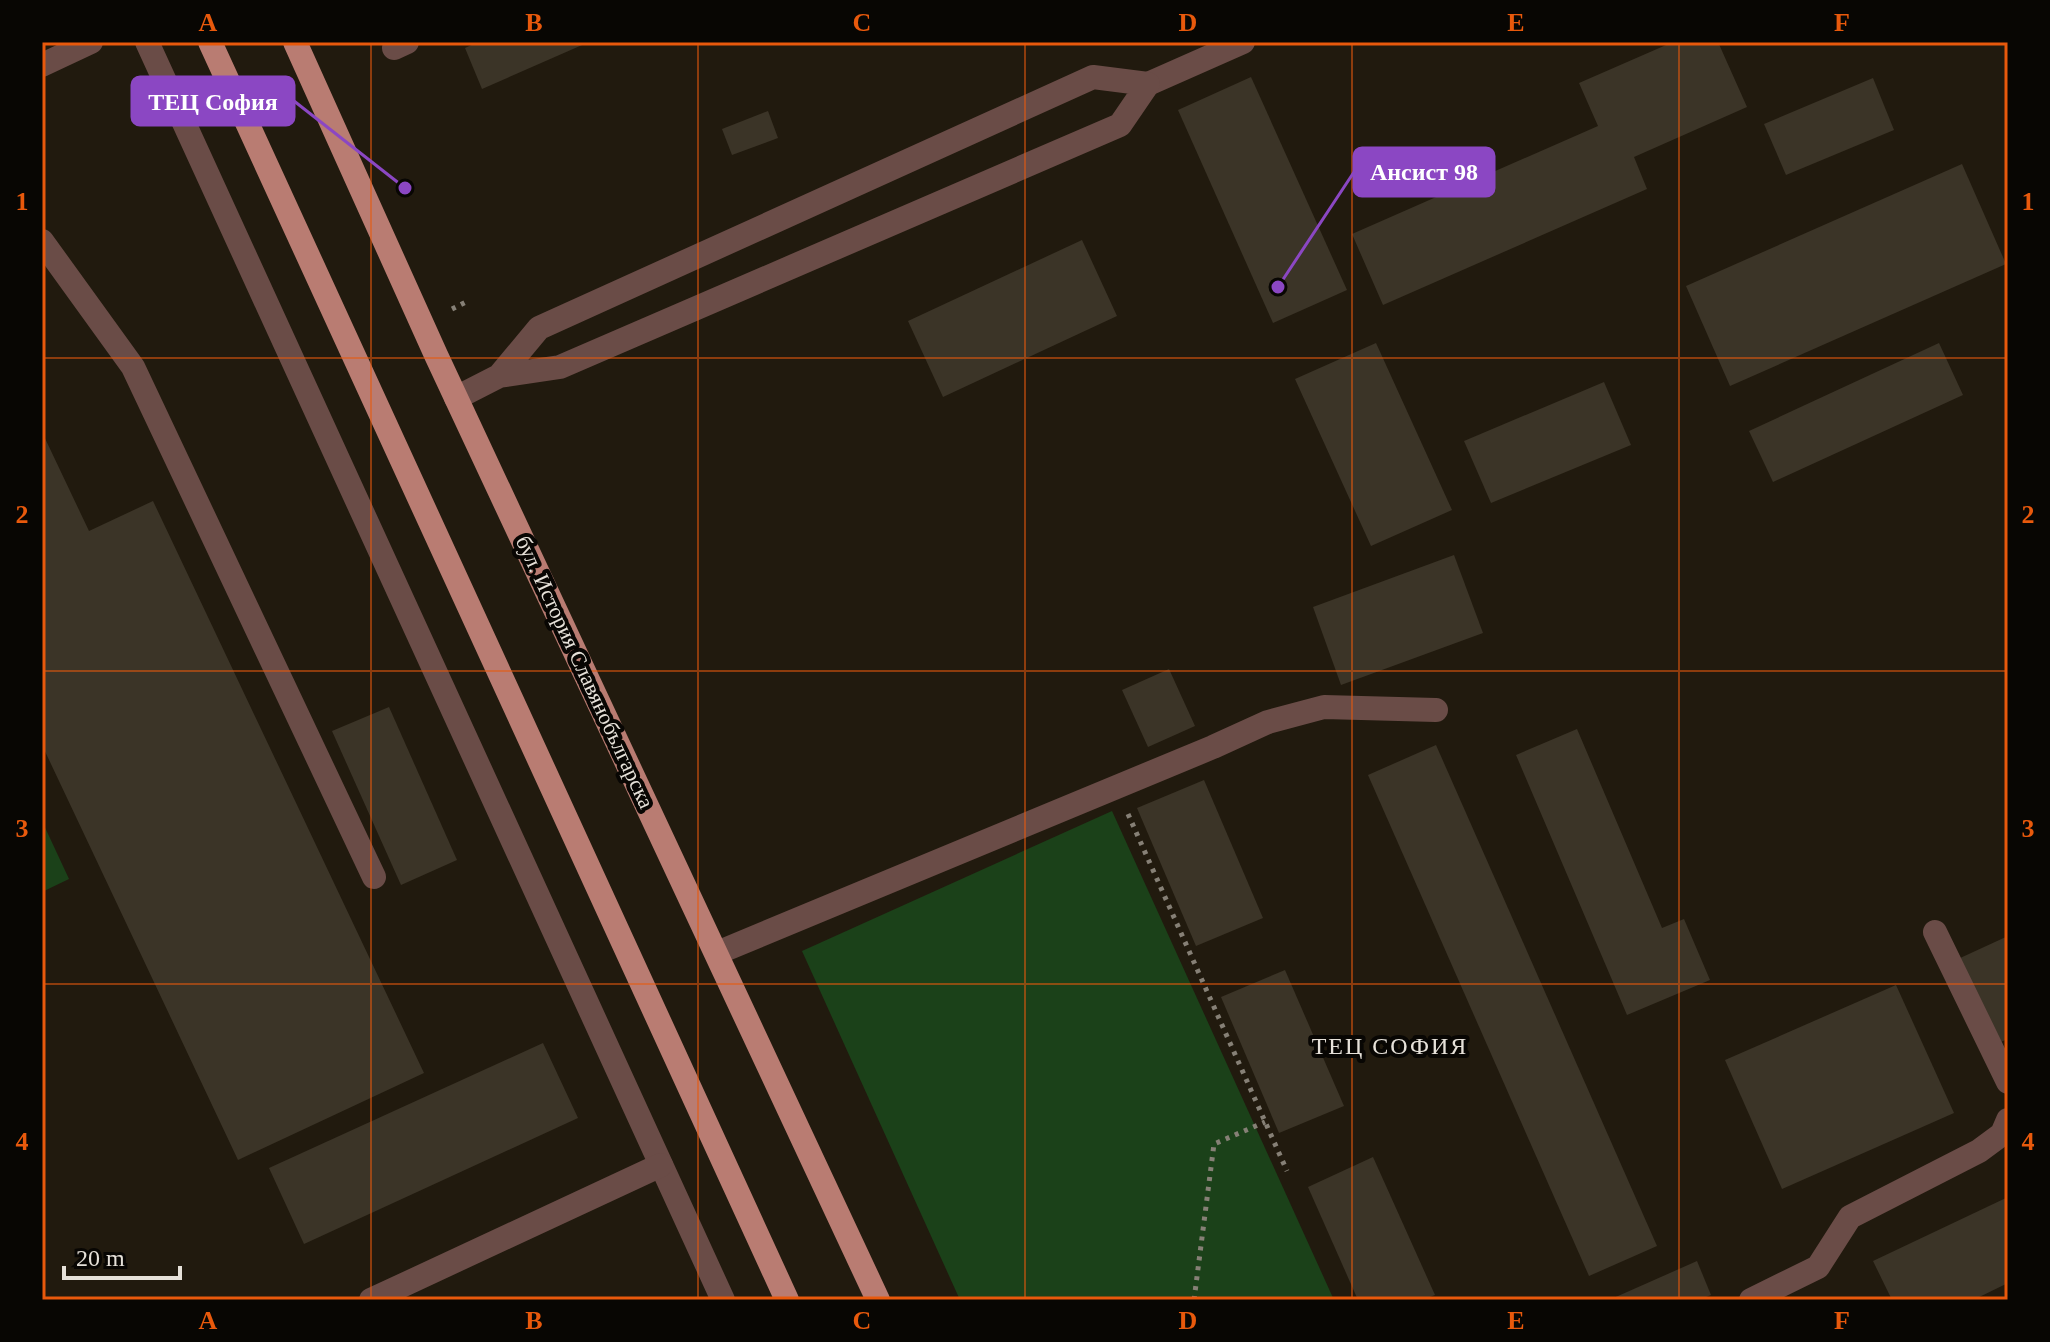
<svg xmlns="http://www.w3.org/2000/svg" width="2050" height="1342" font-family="'Times New Roman',serif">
  <rect width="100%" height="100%" fill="#211a0e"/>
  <g fill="#1b4119">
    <polygon points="1112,811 1334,1300 960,1300 802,951"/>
    <polygon points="42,821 69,879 42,892"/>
  </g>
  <g fill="#3b3427">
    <polygon points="478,42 589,42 482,89 465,48"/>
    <polygon points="1673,42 1718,42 1747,107 1634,157 1647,189 1383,305 1352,234 1598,126 1579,83"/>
    <polygon points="1251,77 1347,290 1273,323 1178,110"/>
    <polygon points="1873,78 1894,130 1786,175 1764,124"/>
    <polygon points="768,111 778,138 732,155 722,129"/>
    <polygon points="1962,164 2006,264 1730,386 1686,286"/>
    <polygon points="1082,240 1117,316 943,397 908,321"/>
    <polygon points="1376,343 1452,510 1371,546 1295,379"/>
    <polygon points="1939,343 1963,395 1773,482 1749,431"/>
    <polygon points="1604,382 1631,445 1491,503 1464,441"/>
    <polygon points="42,432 89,531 153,501 424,1073 238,1160 42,745"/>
    <polygon points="1454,555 1483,633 1341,685 1313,607"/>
    <polygon points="1169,669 1195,726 1148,747 1122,690"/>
    <polygon points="389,707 457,860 401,885 332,731"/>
    <polygon points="1577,729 1662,928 1684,919 1710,980 1627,1015 1516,755"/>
    <polygon points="1436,745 1657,1246 1589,1276 1368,775"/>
    <polygon points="1204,780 1263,918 1196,946 1137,808"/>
    <polygon points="2008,936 2008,1039 1998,1043 1958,959"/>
    <polygon points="1285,970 1344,1106 1279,1133 1221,997"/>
    <polygon points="1896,985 1954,1113 1782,1189 1725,1060"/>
    <polygon points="543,1043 578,1118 304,1244 269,1168"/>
    <polygon points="1373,1157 1435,1295 1422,1300 1358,1300 1308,1187"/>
    <polygon points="2008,1197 2008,1283 1973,1300 1892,1300 1873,1261"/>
    <polygon points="1697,1261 1711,1295 1699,1300 1609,1300"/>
  </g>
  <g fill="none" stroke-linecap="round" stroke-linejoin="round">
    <g stroke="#868076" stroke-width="5" stroke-dasharray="4 6" stroke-linecap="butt">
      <polyline points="452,309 466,302"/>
      <polyline points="1128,814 1287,1171"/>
      <polyline points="1194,1300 1214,1144 1265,1122"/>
    </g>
    <g stroke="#6a4c47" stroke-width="24">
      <polyline points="147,42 723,1300"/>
      <polyline points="394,48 407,42"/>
      <polyline points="42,65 91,42"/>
      <polyline points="1148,84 1243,42"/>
      <polyline points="42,241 133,367 374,877"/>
      <polyline points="456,398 499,376 560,367 1120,125 1148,84 1093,77 539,328 499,376"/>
      <polyline points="1935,932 2008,1082"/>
      <polyline points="717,953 1213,747 1268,722 1324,707 1436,710"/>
      <polyline points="371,1300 661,1165"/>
      <polyline points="1751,1300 1818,1267 1850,1217 1979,1151 2002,1134 2008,1120"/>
    </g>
    <g stroke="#b97c72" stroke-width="24">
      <polyline points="210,42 787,1300"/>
      <polyline points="295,42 436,355 878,1300"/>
    </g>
  </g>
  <path fill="none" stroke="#e8590c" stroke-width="2" stroke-opacity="0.55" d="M371,42v1258M698,42v1258M1025,42v1258M1352,42v1258M1679,42v1258M42,358h1966M42,671h1966M42,984h1966"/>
  <g text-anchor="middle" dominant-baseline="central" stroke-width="8" stroke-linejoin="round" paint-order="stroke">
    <g font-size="22" fill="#e6e1d9" stroke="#080603">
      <text transform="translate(585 672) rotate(65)">бул. История Славянобългарска</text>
    </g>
    <g font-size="24" letter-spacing="2" fill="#e6e1d9" stroke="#080603">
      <text x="1390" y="1046">ТЕЦ СОФИЯ</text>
    </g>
  </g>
  <path fill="none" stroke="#8b47c3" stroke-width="3" d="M405 188L294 101M1278 287L1354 172"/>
  <g fill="#8b47c3" stroke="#080603" stroke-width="3">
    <circle cx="405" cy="188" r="8"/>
    <circle cx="1278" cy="287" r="8"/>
  </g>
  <g fill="#8b47c3" stroke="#8b47c3" stroke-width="3">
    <rect x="132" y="77" width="162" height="48" rx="8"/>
    <rect x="1354" y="148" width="140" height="48" rx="8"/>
  </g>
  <g font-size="24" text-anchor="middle" font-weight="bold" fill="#fff">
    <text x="213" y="110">ТЕЦ София</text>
    <text x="1424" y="180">Ансист 98</text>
  </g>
  <rect width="2050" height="1342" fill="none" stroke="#080603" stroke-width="88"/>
  <path d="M64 1266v12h116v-12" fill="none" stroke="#e6e1d9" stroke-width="4"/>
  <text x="76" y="1266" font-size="24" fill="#e6e1d9" stroke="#080603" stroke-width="6" paint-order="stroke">20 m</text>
  <rect x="44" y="44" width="1962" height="1254" fill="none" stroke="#e8590c" stroke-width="3"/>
  <g font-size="26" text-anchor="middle" font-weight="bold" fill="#e8590c">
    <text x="208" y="31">A</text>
    <text x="534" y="31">B</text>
    <text x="862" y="31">C</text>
    <text x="1188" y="31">D</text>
    <text x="1516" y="31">E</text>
    <text x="1842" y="31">F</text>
    <text x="22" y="210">1</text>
    <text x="2028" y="210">1</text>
    <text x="22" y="523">2</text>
    <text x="2028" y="523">2</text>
    <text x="22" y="837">3</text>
    <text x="2028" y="837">3</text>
    <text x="22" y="1150">4</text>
    <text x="2028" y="1150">4</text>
    <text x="208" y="1329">A</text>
    <text x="534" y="1329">B</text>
    <text x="862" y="1329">C</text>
    <text x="1188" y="1329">D</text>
    <text x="1516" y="1329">E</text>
    <text x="1842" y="1329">F</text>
  </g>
</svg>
